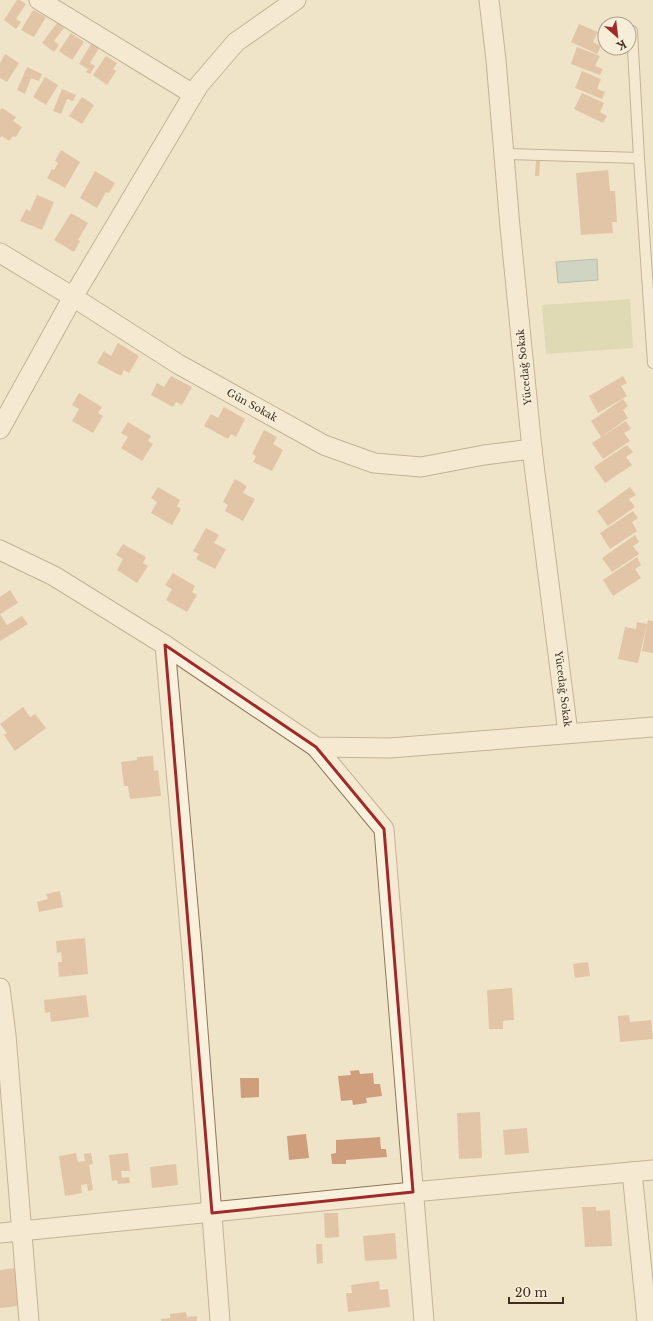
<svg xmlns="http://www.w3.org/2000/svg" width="653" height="1321" font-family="'Libre Baskerville',serif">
  <rect width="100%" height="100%" fill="#f0e4c8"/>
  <polygon fill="#c9cf9b" points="630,299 633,348 546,354 542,305"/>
  <polygon fill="#a9c4bc" stroke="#6f938a" points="597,259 598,280 558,283 556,262"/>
  <g fill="#cf9f7d">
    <polygon points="17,0 20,0 26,4 16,19 21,22 16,29 4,20"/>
    <polygon points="33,10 46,17 34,37 21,30"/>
    <polygon points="57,23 64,28 54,41 59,45 54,52 42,43"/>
    <polygon points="579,24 598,32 593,42 601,46 597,54 571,42"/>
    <polygon points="71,33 84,42 72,60 59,51"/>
    <polygon points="91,44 99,48 90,63 95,66 90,74 86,72 88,69 79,64"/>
    <polygon points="577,47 600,56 595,66 603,69 600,75 571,64"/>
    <polygon points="5,54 19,63 7,82 0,78 0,63"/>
    <polygon points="106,56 117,63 113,69 116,71 107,85 93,75"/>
    <polygon points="27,67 42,74 39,81 31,78 25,94 17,90"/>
    <polygon points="582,71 601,79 597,89 605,92 602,99 575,88"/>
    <polygon points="45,77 58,85 46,105 33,97"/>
    <polygon points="62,89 76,95 73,101 67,99 61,114 53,111"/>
    <polygon points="582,93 604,103 600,112 607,116 603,123 574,109"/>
    <polygon points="82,97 94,105 82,124 69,116"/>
    <polygon points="2,108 16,117 13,121 22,127 16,137 13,136 9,141 2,136 0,138 0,110"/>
    <polygon points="61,150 80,162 65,188 47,178 52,169 54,170 58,163 55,161"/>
    <polygon points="536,160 540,160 539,176 535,176"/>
    <polygon points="608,170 610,191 615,191 617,222 612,222 613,233 581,235 576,173"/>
    <polygon points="95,171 115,183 109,193 106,192 97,208 80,198"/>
    <polygon points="37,195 54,202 42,230 20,221 26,209 30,211"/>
    <polygon points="71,213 88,223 78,240 80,241 74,252 54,240"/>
    <polygon points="118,343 139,356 129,373 124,370 121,376 97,363 104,351 111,356"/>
    <polygon points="171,376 192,387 182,405 176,402 173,407 151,395 157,383 164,387"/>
    <polygon points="623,376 627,383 621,386 627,396 598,413 589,396"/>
    <polygon points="79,393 102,407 98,413 103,416 93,433 72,421 79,409 72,405"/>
    <polygon points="623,399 628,406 623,410 628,418 601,437 591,421"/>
    <polygon points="224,407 245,419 236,437 231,434 228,439 204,426 211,414 218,418"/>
    <polygon points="626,421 631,429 624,433 630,441 603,459 592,443"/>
    <polygon points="128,422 151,436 148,441 153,444 142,461 121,448 128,437 121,433"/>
    <polygon points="264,430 277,437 273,444 283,450 272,471 253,462 256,456 252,454"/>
    <polygon points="627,445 633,452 626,457 632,465 605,483 594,467"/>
    <polygon points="235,479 247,486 243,493 255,499 243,521 225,511 228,505 223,502"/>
    <polygon points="158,487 180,500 177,506 181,509 172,525 151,513 157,502 151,498"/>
    <polygon points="630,487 636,495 629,499 635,507 608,526 597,511"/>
    <polygon points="633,511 638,518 632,522 637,531 610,549 600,533"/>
    <polygon points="206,528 219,535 214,543 226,549 215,569 196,559 199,554 193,551"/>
    <polygon points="635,535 639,542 633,546 639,554 612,572 602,558"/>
    <polygon points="123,544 146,557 143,563 148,566 137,583 117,570 123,559 116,555"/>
    <polygon points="637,557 641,565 635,569 641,578 613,596 603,580"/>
    <polygon points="173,573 195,586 192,592 197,595 187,612 166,600 172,589 165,585"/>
    <polygon points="10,590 18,603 0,614 7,625 22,616 28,624 0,641 0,597"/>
    <polygon points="648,620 653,621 653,653 642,651"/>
    <polygon points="637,622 647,624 638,663 618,659 625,627 636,629"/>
    <polygon points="23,707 30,717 35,714 46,728 15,751 4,735 7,733 0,724"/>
    <polygon points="153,756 154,771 158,770 161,796 130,799 128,786 124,786 121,762 137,760 137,757"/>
    <polygon points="60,891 63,907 39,912 37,902 48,899 46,894"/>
    <polygon points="85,938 88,974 59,977 58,962 62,962 61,952 57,953 56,941"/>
    <polygon points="588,962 590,976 575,978 573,964"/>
    <polygon points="512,988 514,1020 503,1021 503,1029 489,1029 487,990"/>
    <polygon points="86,995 89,1017 51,1022 50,1012 45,1013 44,1000"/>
    <polygon points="629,1015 630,1022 651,1020 653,1039 620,1042 618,1016"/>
    <polygon points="359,1070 360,1074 373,1073 374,1084 380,1084 382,1096 366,1098 367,1103 353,1105 352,1100 341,1101 338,1076 351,1075 350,1071"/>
    <polygon points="240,1078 259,1078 259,1097 241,1098"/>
    <polygon points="480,1112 482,1158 459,1159 457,1113"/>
    <polygon points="527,1128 529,1153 505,1155 503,1130"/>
    <polygon points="306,1134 309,1158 289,1160 287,1136"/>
    <polygon points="380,1137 381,1149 386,1149 387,1157 346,1160 346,1164 332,1164 331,1154 336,1153 336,1140"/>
    <polygon points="76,1153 78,1162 85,1161 84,1154 91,1153 93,1164 89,1165 93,1190 88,1191 87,1184 81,1185 82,1193 65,1196 59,1156"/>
    <polygon points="128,1153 130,1171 121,1171 122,1178 129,1177 130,1183 118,1184 117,1180 112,1181 109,1155"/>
    <polygon points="176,1164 178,1185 152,1188 150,1167"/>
    <polygon points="582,1207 596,1207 596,1211 610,1210 612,1246 585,1247"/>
    <polygon points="324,1213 338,1213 339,1237 325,1238"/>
    <polygon points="395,1233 397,1259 365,1261 363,1236"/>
    <polygon points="316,1244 322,1244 323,1263 317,1264"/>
    <polygon points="15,1268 18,1306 0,1308 0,1270"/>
    <polygon points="379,1281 380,1290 388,1289 390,1307 348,1312 346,1293 352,1293 351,1285"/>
    <polygon points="186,1312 187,1317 197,1316 197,1321 161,1321 161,1319 170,1318 170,1314"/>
  </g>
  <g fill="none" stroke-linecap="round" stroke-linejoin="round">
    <g stroke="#8d765c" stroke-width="12">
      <g id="lane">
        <polyline points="632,31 639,158 653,363"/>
        <polyline points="504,154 639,158"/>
      </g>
    </g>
    <g stroke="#8d765c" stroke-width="21">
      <g id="street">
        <polyline points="39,0 193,94"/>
        <polyline points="489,0 496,60 510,227 532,449 568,733"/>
        <polyline points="0,253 73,297 178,364 324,445 374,463 421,467 484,455 532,449"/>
        <polyline points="0,429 73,297 199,85 236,42 296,0"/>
        <polyline points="0,550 54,576 165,645 316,747 390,748 653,727"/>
        <polyline points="165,645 192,952 220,1321"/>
        <polyline points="316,747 384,829 424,1321"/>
        <polyline points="0,988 6,1035 29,1321"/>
        <polyline points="632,1172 647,1321"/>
        <polyline points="0,1233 413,1192 653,1170"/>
      </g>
    </g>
    <use href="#lane" stroke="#faf1dc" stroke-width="10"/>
    <use href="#street" stroke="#faf1dc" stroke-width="19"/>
  </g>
  <path d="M0 0H653V1321H0ZM165,645l151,102 68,82 29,363 -201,21z" fill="#f0e4c8" fill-opacity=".55" fill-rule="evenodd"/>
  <path fill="none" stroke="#9e2a2b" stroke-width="3" stroke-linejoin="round" d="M165,645l151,102 68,82 29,363 -201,21z"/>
  <g text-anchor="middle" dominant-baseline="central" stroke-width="3" stroke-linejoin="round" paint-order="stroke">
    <g font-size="10" fill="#3d2e20" stroke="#f7eed8">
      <text transform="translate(524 367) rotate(-96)">Yücedağ Sokak</text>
      <text transform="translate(252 405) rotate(29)">Gün Sokak</text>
      <text transform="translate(563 689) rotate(83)">Yücedağ Sokak</text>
    </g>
  </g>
  <g transform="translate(617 36) rotate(152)"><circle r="19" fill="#f7eed8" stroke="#ada18e"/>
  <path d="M0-3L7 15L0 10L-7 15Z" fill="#9e2a2b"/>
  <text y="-6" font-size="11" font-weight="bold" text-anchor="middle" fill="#3d2e20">K</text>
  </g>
  <path d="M509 1297v6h54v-6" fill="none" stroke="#3d2e20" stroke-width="2"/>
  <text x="515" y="1297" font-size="12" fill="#3d2e20" stroke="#f7eed8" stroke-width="3" paint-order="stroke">20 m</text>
</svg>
